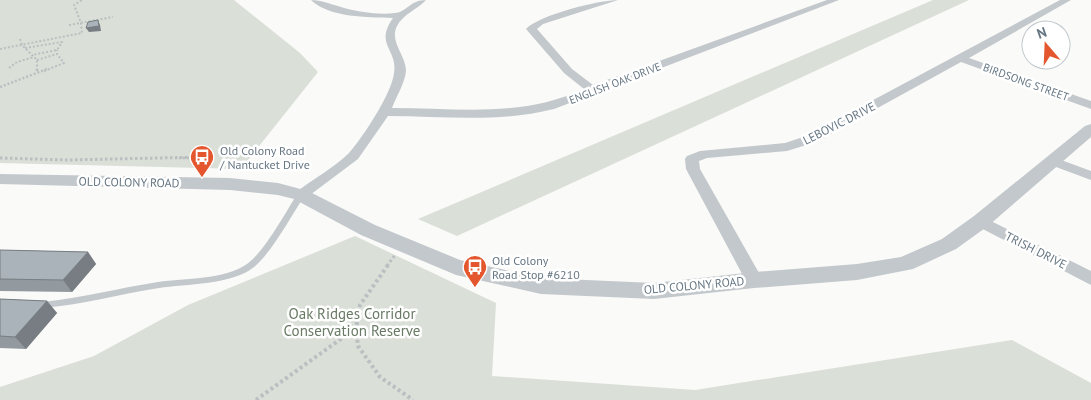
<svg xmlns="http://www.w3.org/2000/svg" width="1091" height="400" font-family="'PT Sans',sans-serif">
  <rect width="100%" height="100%" fill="#fafaf8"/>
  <g fill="#dadfd7">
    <polygon points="0,0 234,0 300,53 318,72 241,169 0,163"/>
    <polygon points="933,0 969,0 457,236 418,219"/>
    <polygon points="355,236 496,303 492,376 695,390 1012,340 1091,383 1091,400 0,400 0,387 94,356 188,305"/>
  </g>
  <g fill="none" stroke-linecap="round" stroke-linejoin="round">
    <g stroke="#bbbfc2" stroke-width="2" stroke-dasharray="2 2" stroke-linecap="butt">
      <polyline points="69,25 113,17"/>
      <polyline points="20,39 22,45 37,60 37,71"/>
      <polyline points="25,48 62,42 57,50 32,55"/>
      <polyline points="0,49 82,33 81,23 74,5 82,0"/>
      <polyline points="37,60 57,54"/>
      <polyline points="9,68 17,62 34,57"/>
      <polyline points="44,71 64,63 57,54 57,50"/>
    </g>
    <g stroke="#bbbfc2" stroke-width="2.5" stroke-dasharray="2 2" stroke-linecap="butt">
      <polyline points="37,69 37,73"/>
      <polyline points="0,87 47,69"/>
      <polyline points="175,158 204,158"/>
    </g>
    <g stroke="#bbbfc2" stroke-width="3" stroke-dasharray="2.5 2.5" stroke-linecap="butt">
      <polyline points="0,158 67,160 204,157 206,162 199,169"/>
      <polyline points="387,266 395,255"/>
    </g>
    <g stroke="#bbbfc2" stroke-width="4" stroke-dasharray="3 3" stroke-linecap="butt">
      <polyline points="388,265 360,305 356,328 358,346 380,377 413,400"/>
      <polyline points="256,400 356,328"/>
    </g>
    <path fill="#c3c8cc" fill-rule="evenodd" d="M298,193h3l4,2c-14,21 -32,56 -51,72 -22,18 -68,17 -95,21 -40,6 -77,17 -117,20l-3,-1 -2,-2 2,-2 3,-1c40,-4 77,-14 116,-20 27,-4 66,-2 89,-18 18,-13 38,-51 51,-71z"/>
    <g fill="#c3c8cc" fill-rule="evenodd">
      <path d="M311,0c11,0 19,4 30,7 16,5 38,8 54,6 12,-1 15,-13 31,-13 -8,9 -23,14 -29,26 -8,16 9,29 9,45 -1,12 -10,26 -14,37 66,0 129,10 192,-19l-20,-16 -38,-44c13,-14 73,-29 92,-29l-75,24 -6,5 35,40 21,16 234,-85h12l-285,109c-55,14 -111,7 -166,7l-30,43 -52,39h-10l-2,-3 2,-3c16,-12 39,-25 53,-39 14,-16 43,-60 45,-80 4,-24 -20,-28 -1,-55 -26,-1 -63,0 -82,-18z"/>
      <polygon points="1060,0 1071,0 969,58 1091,101 1091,109 961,62 816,142 787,151 707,158 699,161 700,169 763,280 760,285 754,286 748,285 686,169 685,159 687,156 700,151 785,143 806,136"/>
      <polygon points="1053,157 1091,171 1091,180 1048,164 1046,161"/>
      <polygon points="981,216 1091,271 1091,285 975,225 973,221 975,217"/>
    </g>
    <polygon fill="#c3c8cc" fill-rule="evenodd" points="1091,124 1091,137 988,226 956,249 913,269 857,280 754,288 654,299 541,294 456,275 361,235 294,199 278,195 230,190 0,184 0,174 230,178 278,183 308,191 375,225 460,260 541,278 654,283 754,272 857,264 901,257 942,239 974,216 1085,126"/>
  </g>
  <g fill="#929a9f">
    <polygon points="0,250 88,252 96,264 72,292 0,291"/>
    <polygon points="0,299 47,301 57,313 26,349 0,348"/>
  </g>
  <g fill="#777d82">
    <polygon points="98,20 100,25 101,31 89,32 86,28"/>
    <polygon points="88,252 96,264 72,292 63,280"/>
    <polygon points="47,301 57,313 26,349 15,337"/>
  </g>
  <g fill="#aab3b9" stroke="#777d82">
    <polygon points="98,20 99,26 86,28 88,22"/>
    <polygon points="0,250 88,252 63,280 0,279"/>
    <polygon points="0,299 47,301 15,337 0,336"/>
  </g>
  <defs>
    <g id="bus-pin" transform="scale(1.25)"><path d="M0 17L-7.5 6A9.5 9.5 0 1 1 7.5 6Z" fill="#e4572e" stroke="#fff"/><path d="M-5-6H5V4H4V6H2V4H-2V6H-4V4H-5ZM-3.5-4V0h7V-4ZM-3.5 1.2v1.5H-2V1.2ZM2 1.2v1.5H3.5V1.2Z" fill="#fff"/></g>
  </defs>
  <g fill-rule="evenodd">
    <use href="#bus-pin" x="202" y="157"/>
    <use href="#bus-pin" x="475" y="267"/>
  </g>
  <g text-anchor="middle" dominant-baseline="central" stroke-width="5" stroke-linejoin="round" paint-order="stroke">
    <g font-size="11" fill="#657683" stroke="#fff">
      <text transform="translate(1026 82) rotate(20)">BIRDSONG STREET</text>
      <text transform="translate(615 83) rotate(-21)">ENGLISH OAK DRIVE</text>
    </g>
    <g font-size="12" fill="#657683" stroke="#fff">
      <text transform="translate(839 123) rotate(-27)">LEBOVIC DRIVE</text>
      <text transform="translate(129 182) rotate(1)">OLD COLONY ROAD</text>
      <text transform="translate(1036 250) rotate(27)">TRISH DRIVE</text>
      <text transform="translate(694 285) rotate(-5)">OLD COLONY ROAD</text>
    </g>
    <g font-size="12" fill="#657683" stroke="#fff" text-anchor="start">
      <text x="220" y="150">Old Colony Road<tspan x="220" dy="14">/ Nantucket Drive</tspan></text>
      <text x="492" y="260">Old Colony<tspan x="492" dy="14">Road Stop #6210</tspan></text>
    </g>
    <g font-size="15" fill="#687a64" stroke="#fff">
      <text x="352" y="313">Oak Ridges Corridor<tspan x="352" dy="17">Conservation Reserve</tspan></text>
    </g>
  </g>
  <g transform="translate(1046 45) rotate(341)"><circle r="24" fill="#ffffff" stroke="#c1c8cd"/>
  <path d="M0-4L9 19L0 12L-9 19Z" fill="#e4572e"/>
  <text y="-8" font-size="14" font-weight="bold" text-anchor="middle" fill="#657683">N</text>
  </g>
</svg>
